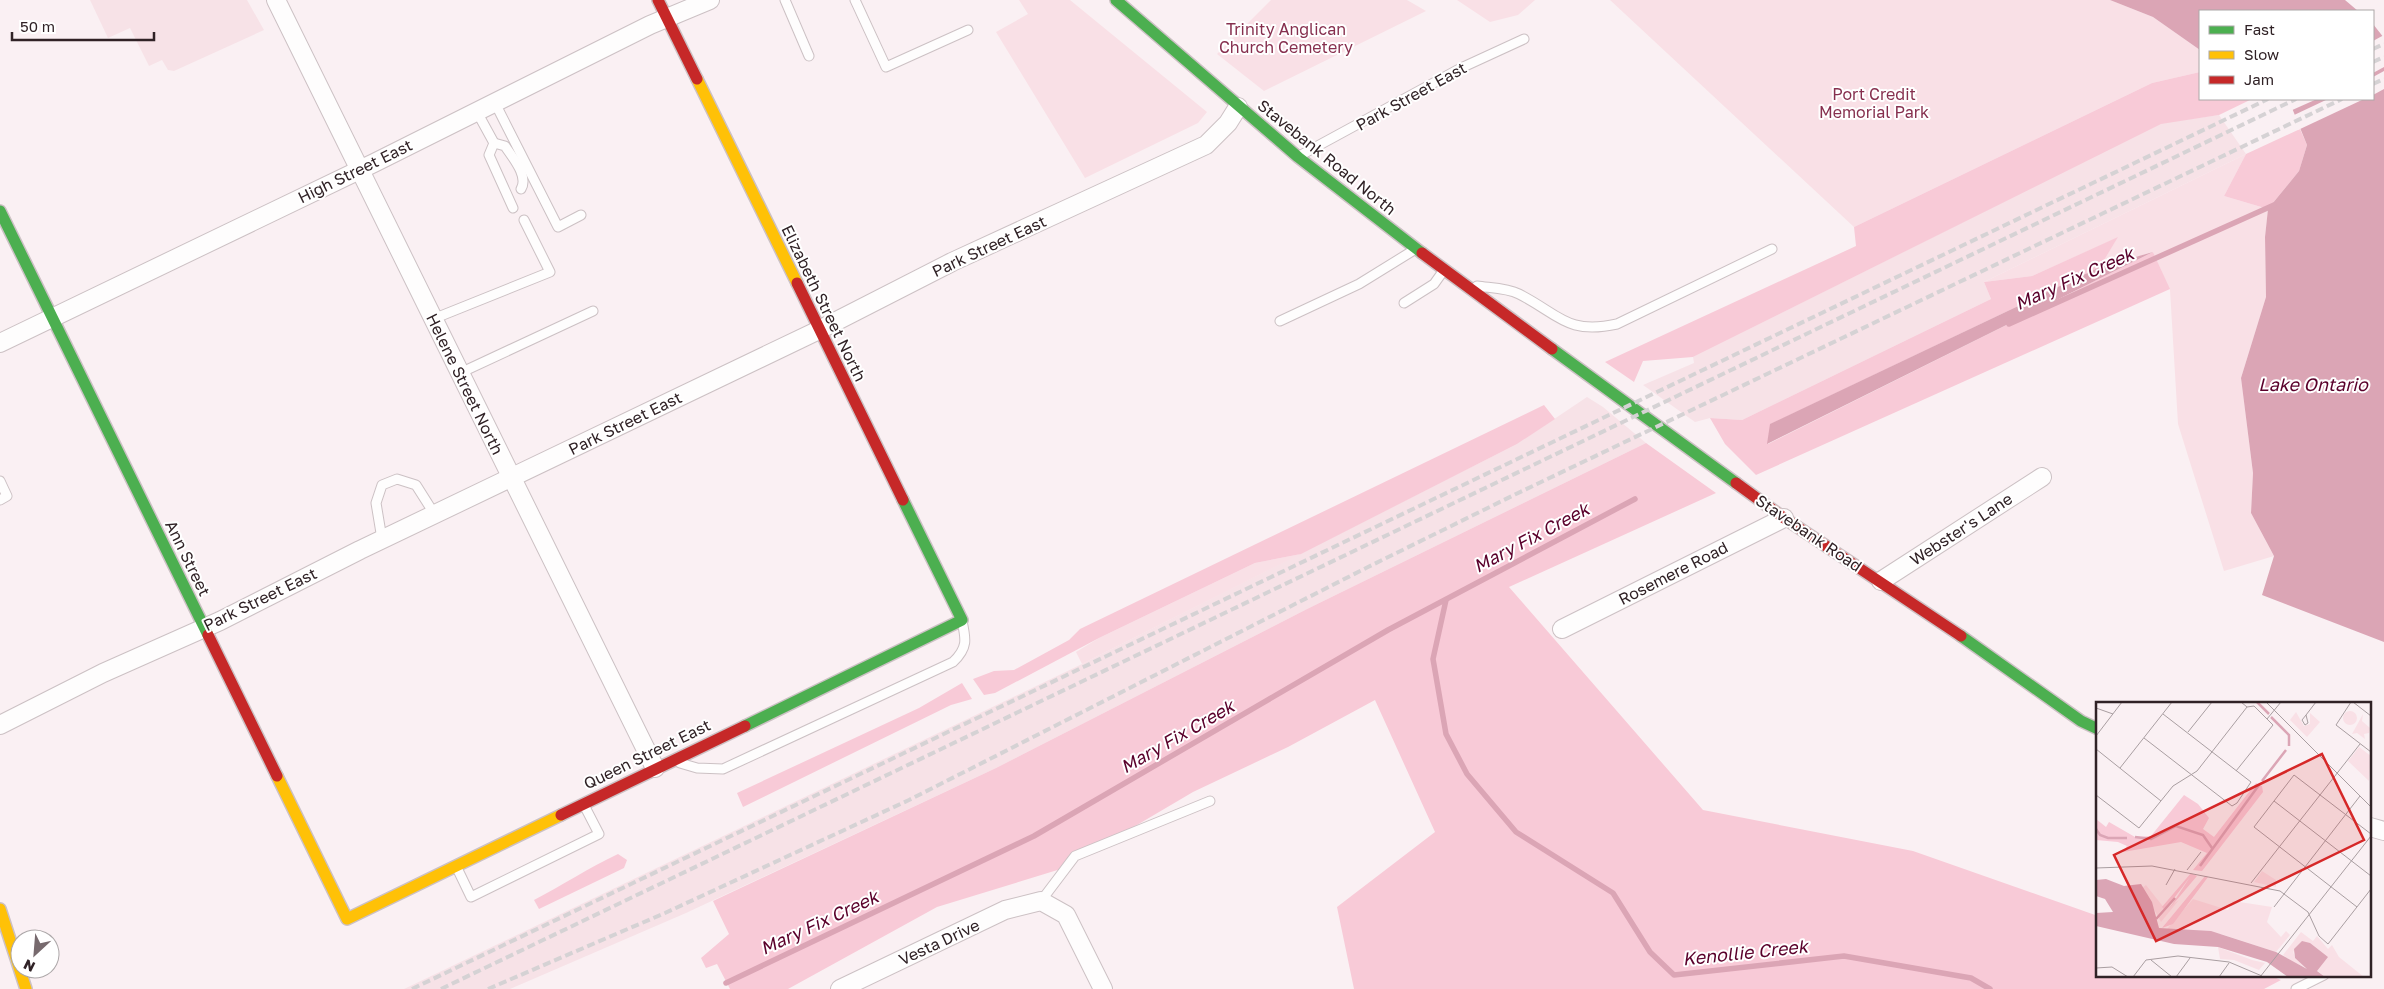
<svg xmlns="http://www.w3.org/2000/svg" width="2384" height="989" font-family="'Golos Text',sans-serif">
  <rect width="100%" height="100%" fill="#faf0f3"/>
  <g fill="#f7e2e7">
    <polygon points="90,0 247,0 264,30 174,71 168,70 162,60 149,66 130,28 108,38"/>
    <polygon points="2219,115 2246,154 1984,282 1991,299 1742,420 1710,418 1695,422 1643,385 1694,363 1693,357 2161,123"/>
    <polygon points="1587,397 1603,407 1646,443 1307,609 996,768 686,913 510,989 404,989 1082,664 1517,444"/>
  </g>
  <g fill="#f9e0e6">
    <polygon points="1019,0 1070,0 1207,112 1198,123 1085,178 996,32 1028,14"/>
    <polygon points="1271,0 1407,0 1426,11 1264,91 1217,54"/>
    <polygon points="1457,0 1535,0 1518,15 1490,22"/>
    <polygon points="1610,0 2110,0 2153,17 2200,50 2200,72 2152,83 1854,227"/>
    <polygon points="2246,154 2224,196 2268,209 2265,237 2266,297 2241,378 2253,473 2251,513 2274,556 2224,571 2178,424 2170,290 2153,252 2100,267 2117,238 2032,276 1984,282"/>
    <polygon points="1301,554 1082,664 1076,652 1099,638 1255,563"/>
  </g>
  <g fill="#f8cad7">
    <polygon points="2200,72 2200,99 2252,99 2219,115 2161,124 1693,357 1643,361 1634,382 1605,362 1856,246 1854,227 2152,83"/>
    <polygon points="2300,129 2307,145 2299,171 2268,209 2224,196 2246,154"/>
    <polygon points="2118,237 2100,267 1771,424 1768,444 2153,252 2170,289 1756,475 1725,444 1710,418 1742,420 1991,299 1984,282 2032,276"/>
    <polygon points="1544,405 1555,419 1517,444 1301,554 1255,563 1099,638 995,693 984,695 973,679 994,671 1014,670 1069,640 1080,629"/>
    <polygon points="1646,443 1716,493 1509,587 1703,810 1913,851 2098,916 2098,975 2269,975 2281,980 2264,989 1354,989 1337,907 1435,832 1375,700 1288,747 1193,792 1064,868 937,907 788,989 730,989 717,964 706,968 701,958 729,934 713,901 996,768 1307,609"/>
    <polygon points="962,683 972,699 951,705 743,807 737,793 919,708"/>
    <path d="M618,854l9,6 -3,8 -85,41 -5,-9c29,-15 54,-32 84,-46z"/>
  </g>
  <g fill="#dba5b5">
    <polygon points="2110,0 2345,0 2358,11 2200,11 2200,50 2153,17"/>
    <polygon points="2373,24 2384,38 2384,642 2262,595 2274,556 2251,513 2253,473 2241,378 2266,297 2265,237 2268,209 2299,171 2307,145 2292,108 2276,99 2373,99"/>
    <polygon points="2153,252 1767,444 1770,424 2100,267"/>
  </g>
  <g fill="#faf0f3">
    <polygon points="2384,35 2384,67 2373,73 2373,41"/>
    <polygon points="2384,71 2384,89 2373,95 2373,77"/>
    <polygon points="2274,99 2317,99 2290,111"/>
    <polygon points="2328,99 2364,99 2298,130 2292,116"/>
  </g>
  <g fill="none" stroke-linecap="round" stroke-linejoin="round">
    <g stroke="#dba5b5" stroke-width="5.5">
      <polyline points="2009,324 2274,205"/>
      <polyline points="1446,600 1433,659 1446,734 1467,774 1516,832 1613,893 1650,952 1674,975 1844,956 1971,978 1990,989"/>
      <polyline points="726,983 1034,836 1388,630 1635,499"/>
    </g>
    <g stroke="#ccc1c4" stroke-width="11">
      <g id="lane">
        <polyline points="785,0 809,56"/>
        <polyline points="855,0 886,67 968,30"/>
        <polyline points="495,103 558,227 581,215"/>
        <polyline points="477,112 494,143 489,155 513,208"/>
        <path d="M494,143l11,3c7,11 24,30 16,43"/>
        <polyline points="1301,155 1461,68 1524,39"/>
        <path d="M1477,286c13,2 30,2 42,8 40,20 47,41 98,30l155,-75"/>
        <polyline points="1404,303 1434,284 1444,270"/>
        <polyline points="433,319 550,272 524,220"/>
        <polyline points="1280,321 1359,284 1414,250"/>
        <polyline points="460,373 593,311"/>
        <polyline points="0,481 7,496 0,500"/>
        <polyline points="382,539 376,503 382,485 397,479 416,485 435,515"/>
        <path d="M680,763l17,5 26,1 230,-107c15,-14 13,-23 9,-41"/>
        <polyline points="457,868 471,897 599,834 584,805"/>
        <polyline points="1041,901 1075,856 1210,801"/>
        <polyline points="2296,989 2324,975"/>
      </g>
    </g>
    <g stroke="#ccc1c4" stroke-width="20">
      <g id="street">
        <polyline points="276,0 655,768"/>
        <polyline points="0,343 374,163 650,25 710,0"/>
        <polyline points="1881,581 2042,477"/>
        <polyline points="1562,629 1784,518"/>
        <polyline points="0,725 103,673 220,621 360,550 819,330 952,262 1206,145 1228,123 1238,107"/>
        <polyline points="2370,827 2384,831"/>
        <polyline points="840,989 1005,910 1041,901 1066,915 1103,989"/>
      </g>
    </g>
    <g stroke="#ccc1c4" stroke-width="14">
      <g id="fast">
        <polyline points="1116,0 1298,157 1422,253"/>
        <polyline points="0,211 208,635"/>
        <polyline points="1552,349 1736,483"/>
        <polyline points="1961,636 2081,721 2098,729"/>
        <polyline points="745,726 962,620 903,500"/>
      </g>
    </g>
    <g stroke="#ccc1c4" stroke-width="14">
      <g id="slow">
        <polyline points="697,79 797,283"/>
        <polyline points="277,776 347,919 561,815"/>
        <polyline points="0,909 26,989"/>
      </g>
    </g>
    <g stroke="#ccc1c4" stroke-width="14">
      <g id="jam">
        <polyline points="658,0 697,79"/>
        <polyline points="1422,253 1552,349"/>
        <polyline points="797,283 903,500"/>
        <polyline points="1736,483 1784,518 1961,636"/>
        <polyline points="208,635 277,776"/>
        <polyline points="561,815 745,726"/>
      </g>
    </g>
    <use href="#lane" stroke="#fefdfd" stroke-width="9"/>
    <use href="#street" stroke="#fefdfd" stroke-width="18"/>
    <use href="#fast" stroke="#4caf50" stroke-width="11"/>
    <use href="#slow" stroke="#ffc107" stroke-width="11"/>
    <use href="#jam" stroke="#c62828" stroke-width="11"/>
    <g stroke="#d5d2d4" stroke-width="4" stroke-dasharray="8 4" stroke-linecap="butt">
      <polyline points="2373,49 2384,44"/>
      <polyline points="2373,62 2384,57"/>
      <polyline points="2373,84 2384,79"/>
      <polyline points="412,989 2268,99"/>
      <polyline points="441,989 2296,99"/>
      <polyline points="488,989 665,913 909,800 1368,567 1516,494 2342,99"/>
    </g>
  </g>
  <g text-anchor="middle" dominant-baseline="central" stroke-width="4" stroke-linejoin="round" paint-order="stroke">
    <g font-size="16" fill="#862f4e" stroke="#fff">
      <text x="1286" y="29">Trinity Anglican<tspan x="1286" dy="18">Church Cemetery</tspan></text>
      <text x="1874" y="94">Port Credit<tspan x="1874" dy="18">Memorial Park</tspan></text>
    </g>
    <g font-size="16" fill="#302226" stroke="#fff">
      <text transform="translate(1411 96) rotate(-29)">Park Street East</text>
      <text transform="translate(1327 157) rotate(39)">Stavebank Road North</text>
      <text transform="translate(355 171) rotate(-26)">High Street East</text>
      <text transform="translate(989 246) rotate(-25)">Park Street East</text>
      <text transform="translate(824 303) rotate(64)">Elizabeth Street North</text>
      <text transform="translate(465 384) rotate(64)">Helene Street North</text>
      <text transform="translate(625 423) rotate(-26)">Park Street East</text>
      <text transform="translate(1961 529) rotate(-33)">Webster's Lane</text>
      <text transform="translate(1809 533) rotate(34)">Stavebank Road</text>
      <text transform="translate(188 558) rotate(64)">Ann Street</text>
      <text transform="translate(1673 573) rotate(-27)">Rosemere Road</text>
      <text transform="translate(260 599) rotate(-26)">Park Street East</text>
      <text transform="translate(647 754) rotate(-26)">Queen Street East</text>
      <text transform="translate(939 942) rotate(-25)">Vesta Drive</text>
    </g>
    <g font-size="18" font-style="italic" fill="#5a002b" stroke="#fff">
      <text transform="translate(2074 278) rotate(-24)">Mary Fix Creek</text>
      <text x="2313" y="384">Lake Ontario</text>
      <text transform="translate(1531 537) rotate(-28)">Mary Fix Creek</text>
      <text transform="translate(1177 736) rotate(-30)">Mary Fix Creek</text>
      <text transform="translate(819 922) rotate(-25)">Mary Fix Creek</text>
      <text transform="translate(1745 952) rotate(-6)">Kenollie Creek</text>
    </g>
  </g>
  <g transform="translate(2096 702)">
    <rect width="275" height="275" fill="#faf0f3"/>
    <path d="M247 16a7 7 0 1 1 14 0a7 7 0 1 1-14 0ZM200,10l8,14 6,-2v-11l10,9 -13,15 -17,-17zM267,12l-1,7 8,7 -1,5 -5,1 1,5 -8,-6 -5,1zM263,45l12,9 -2,25 -21,-20zM166,169l14,9v7l-22,-5zM50,183l19,24 14,-9 -18,22 -19,-34zM97,197l35,11 5,-9 39,6 -5,15 14,15 5,-6 4,4 -14,17 -55,-18 -54,-5zM205,230l12,9 4,-5 11,13 4,-4 7,12 25,20h-39l-32,-26 2,7 13,11 -18,-9 -7,-5zM122,245l34,13 13,3 -6,7 -25,-10 -14,-1z" fill="#f9e0e6"/>
    <path d="M160,81l6,3 1,6 -61,79 -9,-1 14,-17 -26,-11 -58,10 4,-6 -9,-4 -22,-2v-21l10,8 3,-5 26,15 16,-1 33,-41 14,9 11,14 -6,11 11,8zM95,171l6,3 -28,33 21,-32 -25,33 -3,-3zM109,174l3,1 -35,47 -11,4z" fill="#f8cad7"/>
    <path d="M10,177l18,7 17,-2 11,18 7,26 52,3 65,21 31,17 -12,-11 -1,-9 8,-8 8,2 18,14 -11,14 8,6h-37l-21,-15 -49,-15 -44,-3 -78,-18v-13l17,-1 -8,-13 -9,-3v-16z" fill="#dba5b5"/>
    <path fill="none" stroke="#dba5b5" stroke-width="2.5" d="M161,0l12,12M175,15l18,18v11M166,79l24,-31M0,127l4,6 8,3h19M39,135l16,2 25,-13 27,9 9,13M104,164l59,-81M60,217l19,-21"/>
    <path fill="none" stroke="#a99ea1" stroke-width="1" d="M170,0l105,105M255,0l-15,23 35,27M257,0l18,14M0,6l17,6M210,13l2,8 -3,2 -3,-5 4,-5 10,-13M171,17l14,-17M92,30l24,-30M0,34l26,-34M48,36l88,68 5,-3 14,-21 -88,-68M0,47l65,52M24,66l52,-66M140,69l37,-46 -19,-19 -7,1 -6,-5M0,93l43,33 34,-42 24,-15 50,-64M178,99l97,75M0,166l56,-2 128,25 28,21 11,24 9,8 43,-55M91,168l14,-18M155,181l109,-139M70,183l9,-16M178,205l86,-111M261,205l-103,-80 40,-52 77,59M55,258l21,17M0,266l16,-1 16,10M37,275l13,-17 32,-4 51,6 33,14M80,275l14,-19M123,275l10,-14M164,275l111,-141"/>
    <path fill="#d62828" fill-opacity="0.15" stroke="#d62828" stroke-width="2.5" d="M226,52l42,86 -208,101 -42,-86z"/>
    <rect width="275" height="275" fill="none" stroke="#302226" stroke-width="2.5"/>
  </g>
  <rect x="2199" y="10" width="175" height="90" fill="#ffffff" stroke="#aca7a8"/>
  <rect x="2209" y="26" width="25" height="8" fill="#4caf50" stroke="#aca7a8"/>
  <text x="2244" y="35" font-size="15" fill="#302226">Fast</text>
  <rect x="2209" y="51" width="25" height="8" fill="#ffc107" stroke="#aca7a8"/>
  <text x="2244" y="60" font-size="15" fill="#302226">Slow</text>
  <rect x="2209" y="76" width="25" height="8" fill="#c62828" stroke="#aca7a8"/>
  <text x="2244" y="85" font-size="15" fill="#302226">Jam</text>
  <g transform="translate(35 954) rotate(206)"><circle r="24" fill="#ffffff" stroke="#aca7a8"/>
  <path d="M0-4L9 19L0 12L-9 19Z" fill="#776a6e"/>
  <text y="-8" font-size="14" font-weight="bold" text-anchor="middle" fill="#302226">N</text>
  </g>
  <path d="M12 32v8h142v-8" fill="none" stroke="#302226" stroke-width="2.5"/>
  <text x="20" y="32" font-size="15" fill="#302226" stroke="#ffffff" stroke-width="4" paint-order="stroke">50 m</text>
</svg>
